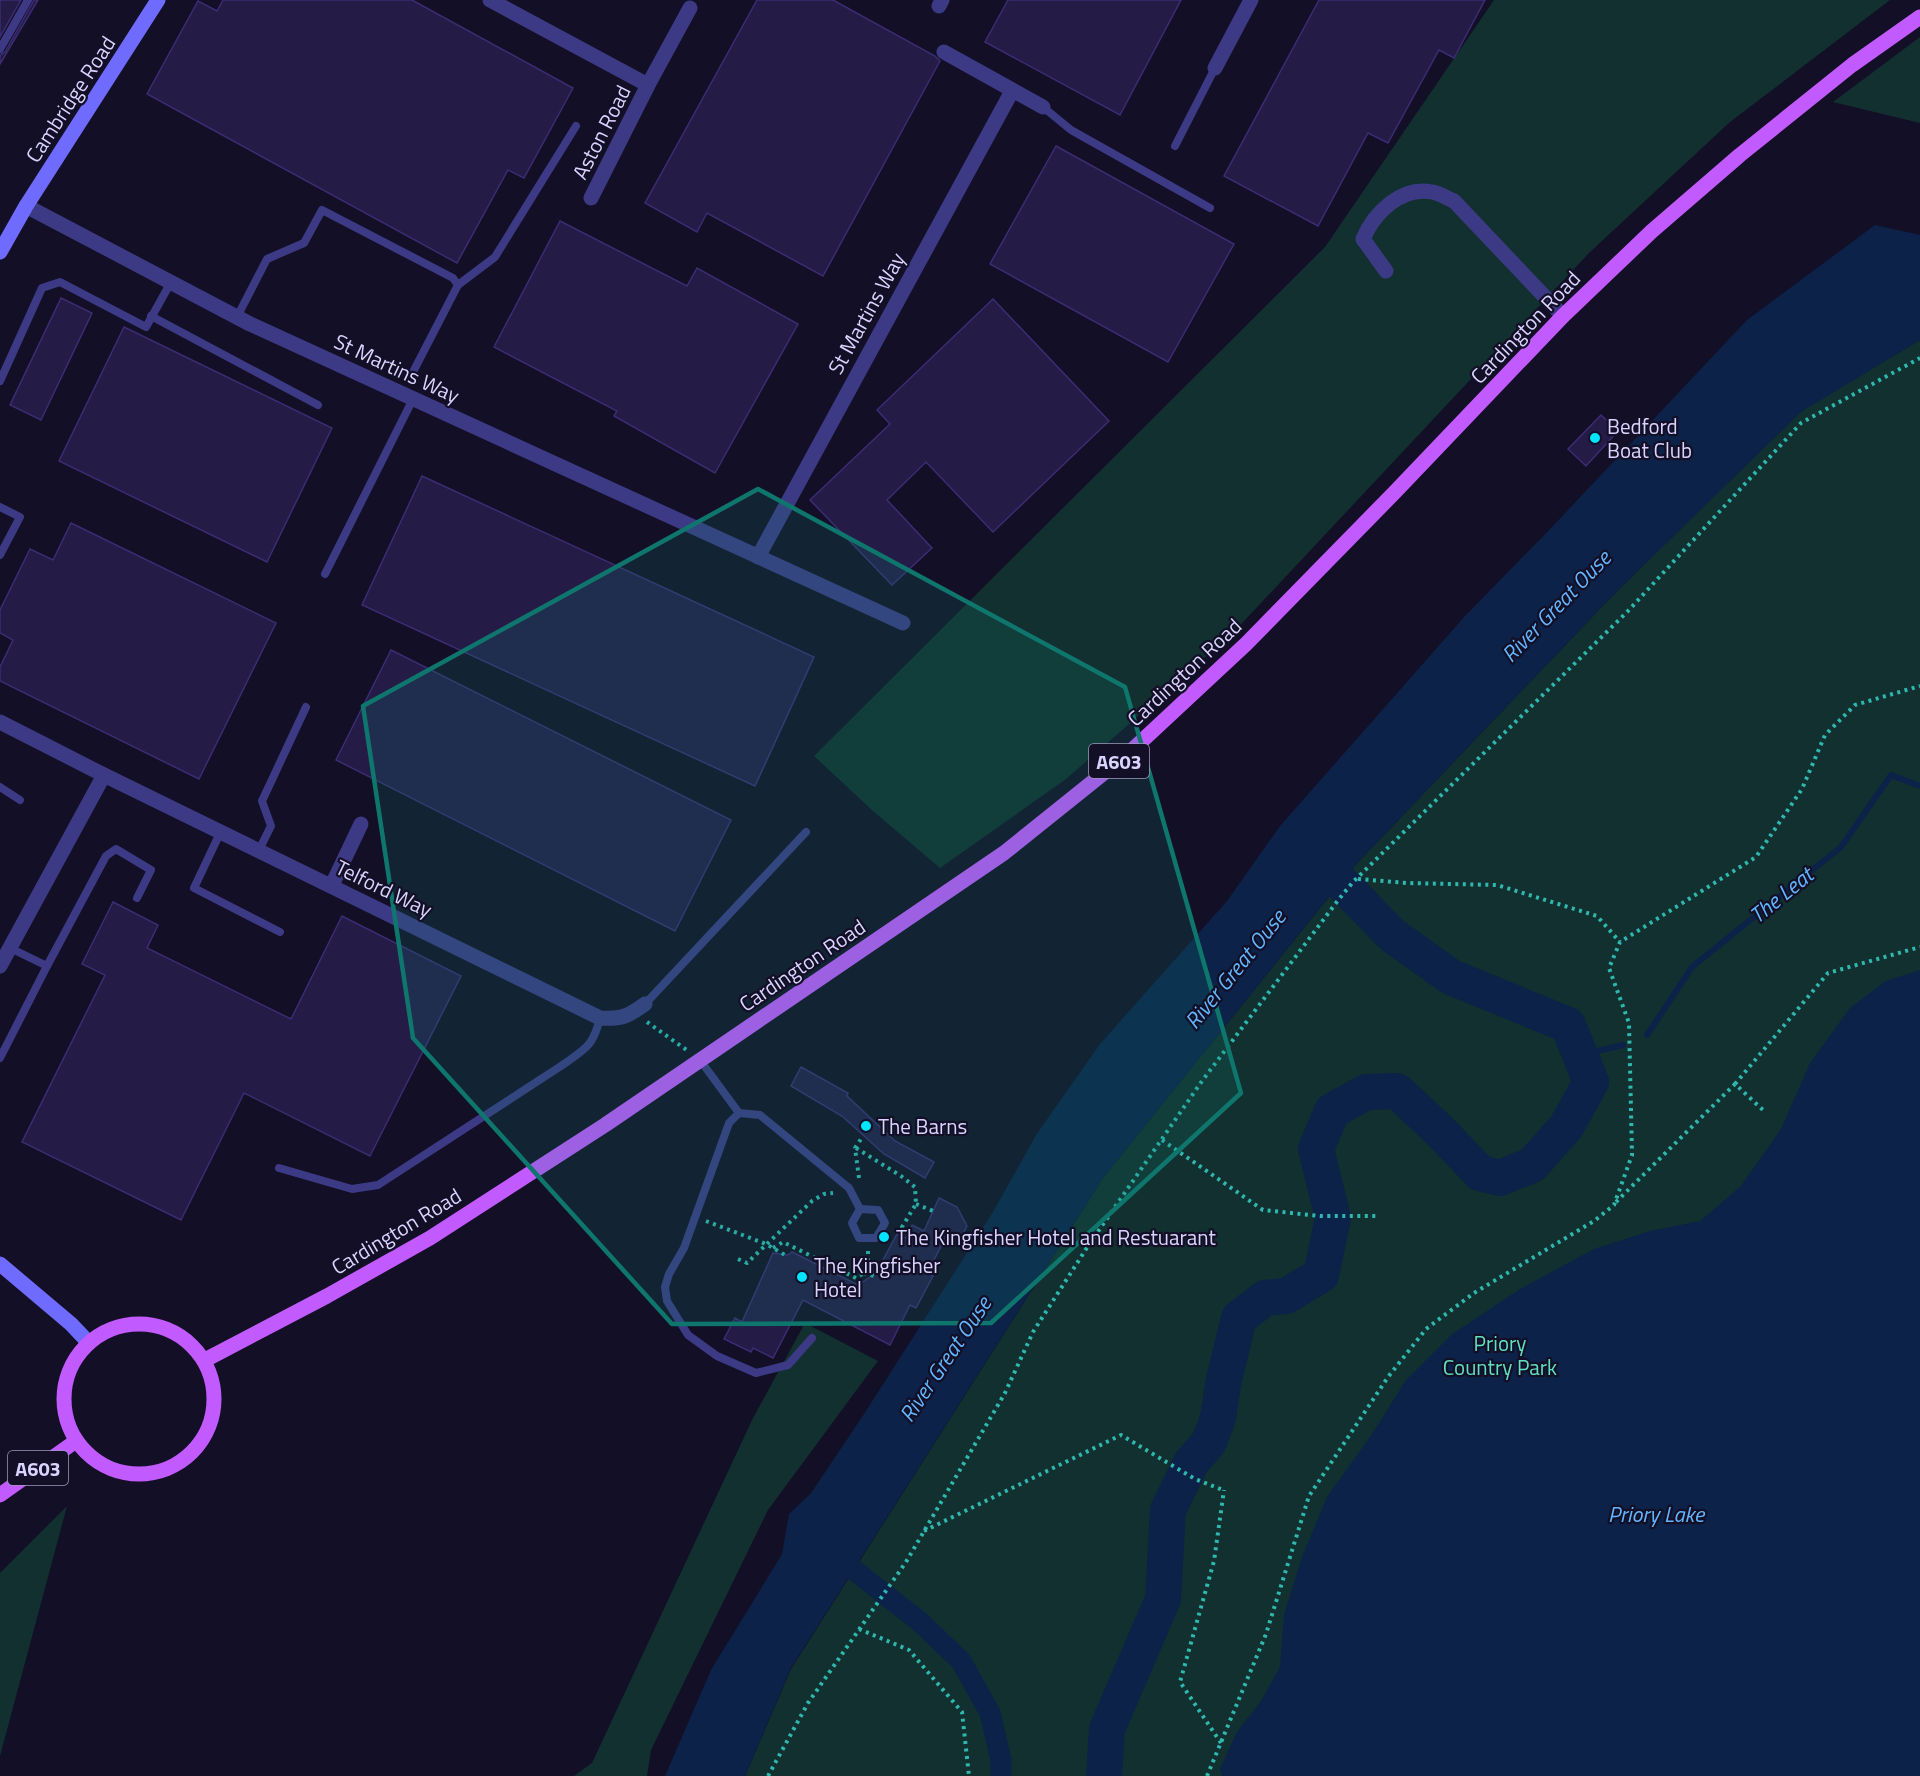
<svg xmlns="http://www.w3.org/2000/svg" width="1920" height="1776" font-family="'Titillium Web',sans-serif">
  <rect width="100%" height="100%" fill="#130f26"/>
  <g fill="#12302f">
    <polygon points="1494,0 1890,0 1730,122 1589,253 1231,635 1066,779 940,868 873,811 814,756 1325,247"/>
    <polygon points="1920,37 1920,123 1833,102"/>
    <polygon points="1920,340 1920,1776 745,1776 791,1669 1103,1178 1332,893 1360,860 1616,592 1801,411"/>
    <polygon points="805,1323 878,1361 768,1510 651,1750 647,1776 574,1776 592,1763 753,1418"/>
    <polygon points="67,1506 0,1756 0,1573"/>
  </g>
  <g fill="#0c2248">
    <polygon points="1875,225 1920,235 1920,340 1801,412 1616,592 1360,860 1332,893 1103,1178 791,1668 745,1776 665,1776 711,1670 782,1554 789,1514 811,1493 864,1414 993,1212 1036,1135 1100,1044 1227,901 1280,826 1465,616 1551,528 1747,320"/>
    <polygon points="1920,970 1920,1776 1222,1776 1220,1769 1237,1732 1261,1701 1280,1667 1284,1615 1302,1557 1327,1497 1372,1434 1406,1380 1451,1335 1520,1289 1594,1249 1650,1231 1700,1221 1741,1186 1781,1129 1810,1063 1850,1008 1886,981"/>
  </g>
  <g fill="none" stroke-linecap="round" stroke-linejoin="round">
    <g stroke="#0c2248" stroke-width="6">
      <polyline points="1647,1035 1692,967 1841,847 1891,775 1920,786"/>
      <polyline points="1580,1055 1623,1045"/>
    </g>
    <polyline stroke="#0c2248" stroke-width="21" points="831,1552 919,1621 961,1661 990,1713 1001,1760 1001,1776"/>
    <polyline stroke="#0c2248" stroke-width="36" points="1104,1776 1107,1729 1163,1599 1168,1510 1191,1463 1209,1442 1218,1418 1223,1384 1239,1318 1265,1298 1286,1296 1321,1275 1333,1218 1316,1149 1332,1111 1366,1092 1397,1091 1440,1131 1480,1173 1500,1178 1532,1165 1566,1127 1591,1082 1568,1025 1451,977 1392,935 1321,862"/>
  </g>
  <g fill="#241b47" stroke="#3b2d73" stroke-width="1.5">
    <polygon points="0,0 21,0 0,37"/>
    <polygon points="34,0 38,0 0,64 0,55 5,52"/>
    <polygon points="223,0 412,0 573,88 524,178 508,170 457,263 147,94 198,1 217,11"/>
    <polygon points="757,0 833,0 935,56 940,61 823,276 707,213 697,232 645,203"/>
    <polygon points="1008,0 1181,0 1120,115 985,42"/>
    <polygon points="1319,0 1485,0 1454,58 1439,50 1388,143 1368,133 1318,226 1224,176"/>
    <polygon points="1056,146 1234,244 1168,362 990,264"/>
    <polygon points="560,221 687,286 697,268 798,324 715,473 614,416 617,411 494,347"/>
    <polygon points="61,298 92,313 41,420 10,405"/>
    <polygon points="993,299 1109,421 993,532 926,462 887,500 932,548 892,585 810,500 890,424 877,410"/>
    <polygon points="124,327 332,428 267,562 59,461"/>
    <polygon points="1601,415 1618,431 1586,466 1568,449"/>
    <polygon points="422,476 814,657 755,786 362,605"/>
    <polygon points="71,523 276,623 199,779 0,681 0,667 13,640 0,633 0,610 30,549 53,560"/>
    <polygon points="391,650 731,820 675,931 336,760"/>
    <polygon points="113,902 158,925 147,948 291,1019 342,916 461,976 370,1156 244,1093 181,1220 22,1142 105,975 82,964"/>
    <polygon points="801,1067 848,1093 847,1096 895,1141 934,1162 925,1178 884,1154 842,1116 791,1086"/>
    <polygon points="939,1198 957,1207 967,1226 963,1234 956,1235 952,1242 945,1239 927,1273 933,1276 916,1308 910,1305 890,1345 803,1300 773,1358 753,1348 751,1352 724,1339 735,1318 742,1322 773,1253 788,1255 792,1252 858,1285 876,1273 897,1234 906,1238 912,1225 924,1231"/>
  </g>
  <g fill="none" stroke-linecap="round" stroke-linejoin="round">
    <g stroke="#2fb8b0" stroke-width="4" stroke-dasharray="3 4.5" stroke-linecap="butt">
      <polyline points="1358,879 1407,883 1497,885 1597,916 1620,942"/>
      <polyline points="647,1022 688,1051"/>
      <polyline points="1735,1084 1828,973 1920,947"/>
      <polyline points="1162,1140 1263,1210 1320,1216 1377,1216"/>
      <polyline points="856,1148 901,1176 915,1187 916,1204 902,1227 910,1230"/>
      <polyline points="859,1178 855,1148 863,1136"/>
      <polyline points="1616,1202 1735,1084 1764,1111"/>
      <polyline points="916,1204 933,1211"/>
      <polyline points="706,1221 766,1244 785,1255"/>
      <polyline points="773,1248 783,1242 856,1278 864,1273"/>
      <polyline points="868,1251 868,1265 864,1273 874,1276"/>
      <polyline points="738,1259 747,1263 812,1201 824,1194 833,1193"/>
      <polyline points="924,1531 1121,1435 1195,1479 1223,1490"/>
      <polyline points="859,1629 909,1650 962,1712 969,1776"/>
      <polyline points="1221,1743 1180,1682 1214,1561 1224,1490"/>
      <polyline points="768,1776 808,1703 906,1562 1005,1393 1033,1332 1088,1246 1202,1081 1339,899 1353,882 1628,611 1801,423 1920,358"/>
      <polyline points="1207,1776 1266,1634 1309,1496 1388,1377 1426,1329 1474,1293 1594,1221 1614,1205 1632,1155 1629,1023 1609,968 1620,942 1756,857 1802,789 1825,735 1855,705 1920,686"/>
    </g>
    <g stroke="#3d3a85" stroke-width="8">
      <polyline points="0,49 28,0"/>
      <polyline points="1043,107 1071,130 1210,208"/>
      <polyline points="1175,146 1215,68"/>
      <polyline points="458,285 495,257 576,126"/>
      <polyline points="151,316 318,405"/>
      <polyline points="237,317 267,259 304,243 322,210 453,278 458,285 413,372"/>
      <polyline points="0,381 42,288 60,282 146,327 171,282"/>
      <polyline points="0,507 20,517 0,555"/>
      <polyline points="325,574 413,399"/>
      <polyline points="0,787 20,800"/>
      <polyline points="221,831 194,888 280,932"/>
      <polyline points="259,850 271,826 262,801 306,707"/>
      <polyline points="10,948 47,966 106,856 116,849 151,870 137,898"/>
      <polyline points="645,1004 806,832"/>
      <polyline points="0,1058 47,966"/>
      <polyline points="700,1060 739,1113 760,1115 849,1188 860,1209"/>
      <polyline points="739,1113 729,1123 684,1248 669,1274 665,1287 667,1301 688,1335 717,1356 756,1373 788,1365 812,1338"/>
      <path d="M279,1168l73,21 26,-4 183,-119c24,-17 32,-19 39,-48"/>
      <polygon points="860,1209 878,1210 885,1223 876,1238 859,1238 852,1223"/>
    </g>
    <g stroke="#3d3a85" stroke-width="15">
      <polyline points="490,0 648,85"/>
      <polyline points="939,6 942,0"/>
      <polyline points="944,52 1043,107"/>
      <polyline points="1215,68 1251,0"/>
      <polyline points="591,198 648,85 690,8"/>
      <polyline points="26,206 250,324 903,623"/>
      <path d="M1386,271l-23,-32c11,-26 38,-53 69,-47 7,1 15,6 22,9l109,115"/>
      <polyline points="758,557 1012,91"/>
      <path d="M0,722l104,53 496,243c22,1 27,-1 45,-14"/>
      <polyline points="332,885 361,824"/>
      <polyline points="0,966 104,775"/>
    </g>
    <g stroke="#6f6bff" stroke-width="15">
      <polyline points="0,252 26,206 158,0"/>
      <polyline points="0,1264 71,1324 89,1343"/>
    </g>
    <g stroke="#c25bff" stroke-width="15">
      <circle cx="139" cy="1399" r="75"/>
      <polyline points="205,1360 327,1296 430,1238 605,1125 1004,853 1130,752 1246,644 1394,493 1563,316 1652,231 1740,155 1852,65 1920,17"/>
      <polyline points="0,1495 76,1441"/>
    </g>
  </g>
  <path fill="#0f766e" fill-opacity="0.2" stroke="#0f766e" stroke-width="4.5" stroke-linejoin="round" d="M758,489l367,198 116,406 -250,230 -319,1 -259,-286 -50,-332z"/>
  <g fill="#00e5ff" stroke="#130f26" stroke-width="2">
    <circle cx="1595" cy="438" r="6"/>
    <circle cx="866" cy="1126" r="6"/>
    <circle cx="884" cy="1237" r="6"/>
    <circle cx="802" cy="1277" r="6"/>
  </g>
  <g text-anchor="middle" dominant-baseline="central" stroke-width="4.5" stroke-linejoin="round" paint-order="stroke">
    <g fill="#130f26" stroke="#9e99be" stroke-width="1.5">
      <rect x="1089" y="744" width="60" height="34" rx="4.5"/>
      <rect x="8" y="1451" width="60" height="34" rx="4.5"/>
    </g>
    <g font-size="20" font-weight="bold" fill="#d9d4ff">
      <text x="1119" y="761">A603</text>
      <text x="38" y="1468">A603</text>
    </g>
    <g font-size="21" fill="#d9d4ff" stroke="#130f26">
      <text transform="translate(70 99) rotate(-57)">Cambridge Road</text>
      <text transform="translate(601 132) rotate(-63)">Aston Road</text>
      <text transform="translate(866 313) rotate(-61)">St Martins Way</text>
      <text transform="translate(1525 327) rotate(-46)">Cardington Road</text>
      <text transform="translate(397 368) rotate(25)">St Martins Way</text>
      <text transform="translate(1184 672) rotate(-43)">Cardington Road</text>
      <text transform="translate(384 888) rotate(26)">Telford Way</text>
      <text transform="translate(802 965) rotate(-34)">Cardington Road</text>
      <text transform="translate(396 1231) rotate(-31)">Cardington Road</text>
    </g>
    <g font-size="21" fill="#d9d4ff" stroke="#130f26" text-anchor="start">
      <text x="1607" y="426">Bedford<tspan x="1607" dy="24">Boat Club</tspan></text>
      <text x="878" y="1126">The Barns</text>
      <text x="896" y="1237">The Kingfisher Hotel and Restuarant</text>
      <text x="814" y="1265">The Kingfisher<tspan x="814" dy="24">Hotel</tspan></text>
    </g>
    <g font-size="21" fill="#5fe0c0" stroke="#130f26">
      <text x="1500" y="1343">Priory<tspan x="1500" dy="24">Country Park</tspan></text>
    </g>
    <g font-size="22" font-style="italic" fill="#62b6ff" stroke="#130f26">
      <text transform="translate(1556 606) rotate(-46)">River Great Ouse</text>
      <text transform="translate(1781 895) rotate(-39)">The Leat</text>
      <text transform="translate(1235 969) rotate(-51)">River Great Ouse</text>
      <text transform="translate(945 1359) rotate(-56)">River Great Ouse</text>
      <text x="1656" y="1514">Priory Lake</text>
    </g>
  </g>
</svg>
